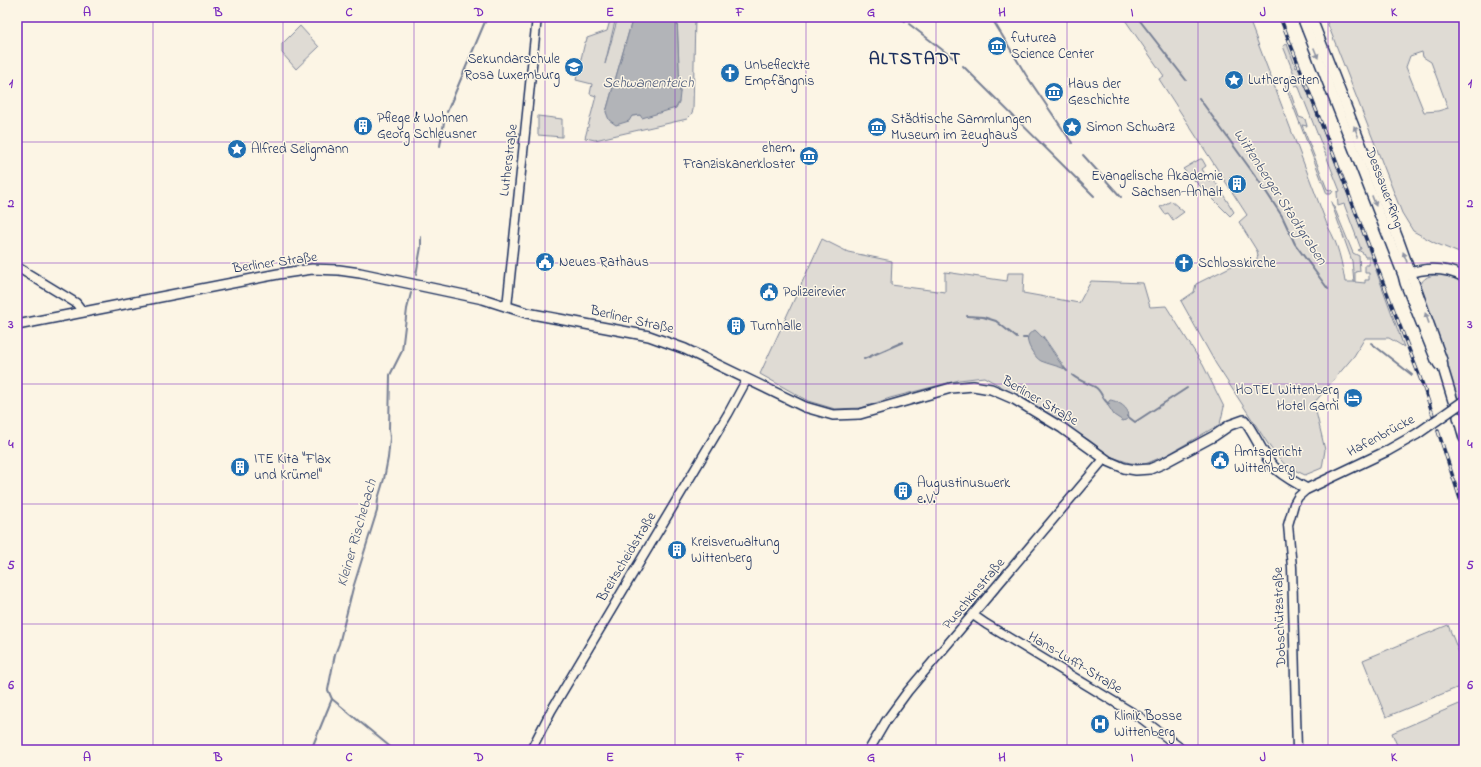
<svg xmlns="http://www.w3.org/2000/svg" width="1481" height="767" font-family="'Indie Flower',sans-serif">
  <rect width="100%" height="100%" fill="#fcf5e5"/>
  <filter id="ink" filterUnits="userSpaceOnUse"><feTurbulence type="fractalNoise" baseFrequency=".025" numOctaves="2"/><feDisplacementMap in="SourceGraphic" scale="8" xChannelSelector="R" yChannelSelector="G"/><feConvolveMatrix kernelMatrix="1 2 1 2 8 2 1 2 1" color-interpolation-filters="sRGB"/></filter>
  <g filter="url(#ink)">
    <g fill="#dfdbd4" stroke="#7d8599" fill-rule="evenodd">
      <polygon points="611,17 616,17 605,64 618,17 633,17 606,112 632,116 640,115 680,93 677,17 695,17 693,110 691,115 687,119 595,140 585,138 596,96 590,94 592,84 576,80 585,42 586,42 587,38 607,31"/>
      <path d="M1123,17h125l80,210c10,16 14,36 17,55h9l-2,-21 -21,-59h1l21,51 6,3 1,15 -5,1v10l10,1v-3h4v-7h-4v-8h4v-8h-4l-2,-4 -5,-3 3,-1 -17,-45 -6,2 -1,-14 3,-1 -42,-106 -3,1 -4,-10 3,-2 -11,-28 4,-2 9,24 2,-1 53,135 53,145 -15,-9h-24l-11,18 -40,47 11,47 -3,18 -17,7 -19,-9 -16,-19 -54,-83 -35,-63 13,-9 2,-8 46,-23 9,2 5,-2 2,-6 -1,-4 -18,-29 8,-7 -88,-136 5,-3z"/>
      <path d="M1325,17h139v238l-29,-12 -22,-12 -11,-18zM1422,52l1,5 8,5 17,46 -10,3 -14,1 -18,-45 4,-11z"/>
      <polygon points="300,26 319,47 296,69 282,53 282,44"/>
      <polygon points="1287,83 1299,117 1305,119 1307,126 1302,125 1327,189 1333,191 1331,194 1327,194 1285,85"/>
      <polygon points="538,116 562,119 562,137 538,135"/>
      <polygon points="1200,159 1202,159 1206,166 1202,169 1210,182 1214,180 1234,212 1230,216 1183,169"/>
      <polygon points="1171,201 1184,212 1173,220 1168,213 1165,214 1160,207"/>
      <path d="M822,239l26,13 44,9 -1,24 54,7v-20l62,9 1,-8h16l-1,20 56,10 12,-22 52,2 7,24 16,-1 37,59 21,42 -4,17 -53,31 -22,9 -15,-1 -18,-6 -23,-17 -78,-48 -27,-15 -25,3 -69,18 -29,10 -26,1 -27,-8 -48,-27zM1043,336l22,32 -15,-5z"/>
      <path d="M1440,274l18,5 6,5v113l-5,5 -39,-115c3,-11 10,-11 20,-13z"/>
      <polygon points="1448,625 1464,665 1464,685 1386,717 1363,660"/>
      <polygon points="1464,702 1464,750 1399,750 1392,733"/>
    </g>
    <g fill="#b2b4b8" stroke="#767f94">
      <polygon points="633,17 677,17 680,93 679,102 676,108 642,118 640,115 632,116 629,121 616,125 609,120 606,112"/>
      <path d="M1035,330c13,11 19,26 30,39 -7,-3 -17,-5 -24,-8 -6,-3 -16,-18 -13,-25 1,-3 4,-4 7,-6z"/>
      <path d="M1110,400c9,1 22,10 18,19l-5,2 -9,-6 -7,-11z"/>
    </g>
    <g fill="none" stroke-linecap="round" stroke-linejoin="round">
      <g stroke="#767f94" stroke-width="2">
        <polyline points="900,17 905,21"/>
        <polyline points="1137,17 1186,80"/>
        <polyline points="994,22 1026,75 1072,143"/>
        <polyline points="909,24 953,58"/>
        <polyline points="963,66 1094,196"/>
        <polyline points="1199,98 1259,181 1282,216 1295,244 1328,289"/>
        <polyline points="1461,98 1464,98"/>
        <polyline points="447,112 487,17"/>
        <polyline points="440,146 444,122"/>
        <polyline points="1083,155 1121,197"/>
        <polyline points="416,275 421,247 421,237"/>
        <polyline points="967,316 983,317 996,321 1017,338"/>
        <polyline points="1023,338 1027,338"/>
        <polyline points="1371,343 1412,375"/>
        <polyline points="864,359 903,342"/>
        <polyline points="1065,369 1067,371"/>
        <path d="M1072,375c7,6 15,8 23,12 7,4 7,13 14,17"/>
        <polyline points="1127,416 1135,422 1187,388"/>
        <polyline points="311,750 332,699"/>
        <polyline points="394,750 332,699 328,690 335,654 339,644 353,588 377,511 378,499 384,479 388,458 390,438 389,429 390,375 402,351 407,309 411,293"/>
      </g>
      <g stroke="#1b2f5e" stroke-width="11">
        <g id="secondary">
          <polyline points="17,267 76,303 83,312"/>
          <polyline points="507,307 537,17"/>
          <polyline points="973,615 986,624 1141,718 1183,750"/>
          <polyline points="531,750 551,711 728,414 747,379"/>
          <polyline points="869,750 886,721 908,691 1104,459"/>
          <polyline points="1297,750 1292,567 1288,525 1294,504 1298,497 1307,489"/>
        </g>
      </g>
      <g stroke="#1b2f5e" stroke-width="12">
        <g id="primary">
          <polyline points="1302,17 1403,275 1405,283 1436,360 1439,365"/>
          <polyline points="1311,17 1399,241 1442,360 1443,368 1453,401"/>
          <path d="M1407,274c20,-7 38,-7 57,3"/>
          <path d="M17,325l261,-51 34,-5 27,1 21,3 123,26 44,14 122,23 36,13 120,58 28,8 27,-1 91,-26 22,-2 18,3 23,10 48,29 46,33 16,7 12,2 14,-1 12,-5 52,-28 16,-11 14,-5c11,14 17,32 29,46 9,10 22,16 34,23l80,-38 30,-17"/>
          <polyline points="1458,417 1464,438"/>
        </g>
      </g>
      <use href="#secondary" stroke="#fcf5e5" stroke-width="8"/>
      <use href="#primary" stroke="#fcf5e5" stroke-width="9"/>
      <g stroke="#1b2f5e" stroke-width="3.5">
        <g id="rail">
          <polyline points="1280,17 1424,388 1433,415"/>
          <polyline points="1438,431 1464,511"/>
        </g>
      </g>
      <use href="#rail" stroke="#fcf5e5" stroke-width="2" stroke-dasharray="6" stroke-linecap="butt"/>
      <g stroke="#1b2f5e" stroke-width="12" stroke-linecap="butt">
        <polyline id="primary-bridge" points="1417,434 1464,401"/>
      </g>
      <use href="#primary-bridge" stroke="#fcf5e5" stroke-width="9"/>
    </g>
    <defs><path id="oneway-solid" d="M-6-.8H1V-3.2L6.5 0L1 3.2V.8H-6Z"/></defs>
    <g fill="#8c92a2">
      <use href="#oneway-solid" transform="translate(1316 53) rotate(68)"/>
      <use href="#oneway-solid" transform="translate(1356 131) rotate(-112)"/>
      <use href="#oneway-solid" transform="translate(1374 201) rotate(69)"/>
      <use href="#oneway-solid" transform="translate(1405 257) rotate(-111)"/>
      <use href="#oneway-solid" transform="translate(1427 318) rotate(-110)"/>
    </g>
  </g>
  <path fill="none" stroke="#7b2cbf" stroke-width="1" stroke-opacity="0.55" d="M153,17v733M283,17v733M414,17v733M545,17v733M675,17v733M806,17v733M936,17v733M1067,17v733M1198,17v733M1328,17v733M17,142h1447M17,263h1447M17,384h1447M17,504h1447M17,624h1447"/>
  <defs>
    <g id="museum-disc" transform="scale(1)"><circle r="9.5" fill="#1f6fb2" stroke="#fcf5e5"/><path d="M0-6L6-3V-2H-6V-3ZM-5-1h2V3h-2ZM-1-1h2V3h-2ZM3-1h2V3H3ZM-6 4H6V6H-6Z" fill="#fff"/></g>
    <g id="school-disc" transform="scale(1)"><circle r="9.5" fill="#1f6fb2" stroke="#fcf5e5"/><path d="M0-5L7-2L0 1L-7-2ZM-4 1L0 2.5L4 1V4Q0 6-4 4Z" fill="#fff"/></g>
    <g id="church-disc" transform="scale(1)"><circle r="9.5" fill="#1f6fb2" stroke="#fcf5e5"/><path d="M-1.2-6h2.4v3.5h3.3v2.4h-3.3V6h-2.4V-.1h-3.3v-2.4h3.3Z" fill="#fff"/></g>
    <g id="sight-disc" transform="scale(1)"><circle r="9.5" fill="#1f6fb2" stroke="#fcf5e5"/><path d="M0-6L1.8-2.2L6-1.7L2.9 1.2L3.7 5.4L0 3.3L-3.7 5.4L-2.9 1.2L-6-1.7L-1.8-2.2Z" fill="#fff"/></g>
    <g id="building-disc" transform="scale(1)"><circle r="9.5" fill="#1f6fb2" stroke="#fcf5e5"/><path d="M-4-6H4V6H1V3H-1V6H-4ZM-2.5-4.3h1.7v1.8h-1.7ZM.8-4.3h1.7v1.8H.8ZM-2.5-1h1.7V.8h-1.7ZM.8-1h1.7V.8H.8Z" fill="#fff"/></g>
    <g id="civic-disc" transform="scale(1)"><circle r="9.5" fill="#1f6fb2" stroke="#fcf5e5"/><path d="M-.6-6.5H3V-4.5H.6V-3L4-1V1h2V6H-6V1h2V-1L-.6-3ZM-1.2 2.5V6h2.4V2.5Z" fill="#fff"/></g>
    <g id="hotel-disc" transform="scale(1)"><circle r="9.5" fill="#1f6fb2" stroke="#fcf5e5"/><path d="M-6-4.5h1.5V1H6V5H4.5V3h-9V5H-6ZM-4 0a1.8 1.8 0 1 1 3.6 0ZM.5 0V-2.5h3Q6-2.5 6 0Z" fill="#fff"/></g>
    <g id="hospital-disc" transform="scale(1)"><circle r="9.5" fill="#1f6fb2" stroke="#fcf5e5"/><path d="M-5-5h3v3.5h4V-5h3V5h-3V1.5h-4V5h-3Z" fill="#fff"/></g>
  </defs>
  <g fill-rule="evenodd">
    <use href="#museum-disc" x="997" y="46"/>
    <use href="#school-disc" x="574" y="67"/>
    <use href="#church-disc" x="730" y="73"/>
    <use href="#sight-disc" x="1234" y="80"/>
    <use href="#museum-disc" x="1054" y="92"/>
    <use href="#building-disc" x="363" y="126"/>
    <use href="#museum-disc" x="877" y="127"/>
    <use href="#sight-disc" x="1072" y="127"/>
    <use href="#sight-disc" x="237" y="149"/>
    <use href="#museum-disc" x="809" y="156"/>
    <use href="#building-disc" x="1237" y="184"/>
    <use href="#civic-disc" x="545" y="262"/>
    <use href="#church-disc" x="1184" y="263"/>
    <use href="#civic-disc" x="769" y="292"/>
    <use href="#building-disc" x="736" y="326"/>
    <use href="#hotel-disc" x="1353" y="398"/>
    <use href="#civic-disc" x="1220" y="460"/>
    <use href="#building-disc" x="240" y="467"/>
    <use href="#building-disc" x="903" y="491"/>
    <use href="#building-disc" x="677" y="550"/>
    <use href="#hospital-disc" x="1100" y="724"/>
  </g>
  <g text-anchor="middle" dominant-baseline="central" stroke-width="3" stroke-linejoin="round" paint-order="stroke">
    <g font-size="14" fill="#1b2f5e" stroke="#fcf5e5" text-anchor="start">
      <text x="1011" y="38">futurea<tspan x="1011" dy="16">Science Center</tspan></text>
      <text x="560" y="59" text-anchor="end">Sekundarschule<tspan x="560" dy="16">Rosa Luxemburg</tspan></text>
      <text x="744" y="65">Unbefleckte<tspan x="744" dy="16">Empfängnis</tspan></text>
      <text x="1248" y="80">Luthergarten</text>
      <text x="1068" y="84">Haus der<tspan x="1068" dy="16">Geschichte</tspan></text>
      <text x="377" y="118">Pflege &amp; Wohnen<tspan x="377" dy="16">Georg Schleusner</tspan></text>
      <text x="891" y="119">Städtische Sammlungen<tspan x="891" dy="16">Museum im Zeughaus</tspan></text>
      <text x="1086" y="127">Simon Schwarz</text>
      <text x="795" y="148" text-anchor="end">ehem.<tspan x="795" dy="16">Franziskanerkloster</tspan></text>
      <text x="251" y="149">Alfred Seligmann</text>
      <text x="1223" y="176" text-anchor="end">Evangelische Akademie<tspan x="1223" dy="16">Sachsen-Anhalt</tspan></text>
      <text x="559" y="262">Neues Rathaus</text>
      <text x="1198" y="263">Schlosskirche</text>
      <text x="783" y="292">Polizeirevier</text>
      <text x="750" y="326">Turnhalle</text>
      <text x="1339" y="390" text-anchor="end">HOTEL Wittenberg<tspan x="1339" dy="16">Hotel Garni</tspan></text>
      <text x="1234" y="452">Amtsgericht<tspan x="1234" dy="16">Wittenberg</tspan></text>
      <text x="254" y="459">ITE Kita "Flax<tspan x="254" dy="16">und Krümel"</tspan></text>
      <text x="917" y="483">Augustinuswerk<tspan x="917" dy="16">e.V.</tspan></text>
      <text x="691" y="542">Kreisverwaltung<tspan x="691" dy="16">Wittenberg</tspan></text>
      <text x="1114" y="716">Klinik Bosse<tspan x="1114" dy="16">Wittenberg</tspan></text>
    </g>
    <g font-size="14" fill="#1b2f5e" stroke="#fcf5e5">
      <text transform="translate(509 160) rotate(-83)">Lutherstraße</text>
      <text transform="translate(1384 188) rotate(69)">Dessauer Ring</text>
      <text transform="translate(275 263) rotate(-8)">Berliner Straße</text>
      <text transform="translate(632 320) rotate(13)">Berliner Straße</text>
      <text transform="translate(1040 401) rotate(30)">Berliner Straße</text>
      <text transform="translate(1381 436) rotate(-28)">Hafenbrücke</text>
      <text transform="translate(627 557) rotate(-59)">Breitscheidstraße</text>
      <text transform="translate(974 594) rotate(-50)">Puschkinstraße</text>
      <text transform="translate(1280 617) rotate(-92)">Dobschützstraße</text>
      <text transform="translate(1075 663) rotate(31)">Hans-Lufft-Straße</text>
    </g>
    <g font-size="15" font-style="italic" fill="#485779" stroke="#fcf5e5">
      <text x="648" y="83">Schwanenteich</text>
      <text transform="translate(1280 197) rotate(57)">Wittenberger Stadtgraben</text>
      <text transform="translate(357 533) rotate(-74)">Kleiner Rischebach</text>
    </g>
    <g font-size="18" font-weight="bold" letter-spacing="1" fill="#1b2f5e" stroke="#fcf5e5">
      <text x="915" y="60">ALTSTADT</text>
    </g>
  </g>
  <rect width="1481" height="767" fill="none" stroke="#fcf5e5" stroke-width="44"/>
  <rect x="22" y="22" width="1437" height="723" fill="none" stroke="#7b2cbf" stroke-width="1.5"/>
  <g font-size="13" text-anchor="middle" font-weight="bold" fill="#7b2cbf">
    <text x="87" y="16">A</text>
    <text x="218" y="16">B</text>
    <text x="349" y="16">C</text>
    <text x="479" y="16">D</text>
    <text x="610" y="16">E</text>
    <text x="740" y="16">F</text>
    <text x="871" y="16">G</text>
    <text x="1002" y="16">H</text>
    <text x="1132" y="16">I</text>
    <text x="1263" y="16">J</text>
    <text x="1394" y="16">K</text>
    <text x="11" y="87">1</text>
    <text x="1470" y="87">1</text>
    <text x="11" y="207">2</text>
    <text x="1470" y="207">2</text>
    <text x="11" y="328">3</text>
    <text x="1470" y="328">3</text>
    <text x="11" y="448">4</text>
    <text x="1470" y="448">4</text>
    <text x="11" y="569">5</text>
    <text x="1470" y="569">5</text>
    <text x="11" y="689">6</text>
    <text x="1470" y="689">6</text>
    <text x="87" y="761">A</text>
    <text x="218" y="761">B</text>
    <text x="349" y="761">C</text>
    <text x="479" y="761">D</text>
    <text x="610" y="761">E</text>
    <text x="740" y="761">F</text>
    <text x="871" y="761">G</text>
    <text x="1002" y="761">H</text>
    <text x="1132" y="761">I</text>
    <text x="1263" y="761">J</text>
    <text x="1394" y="761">K</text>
  </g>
</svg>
